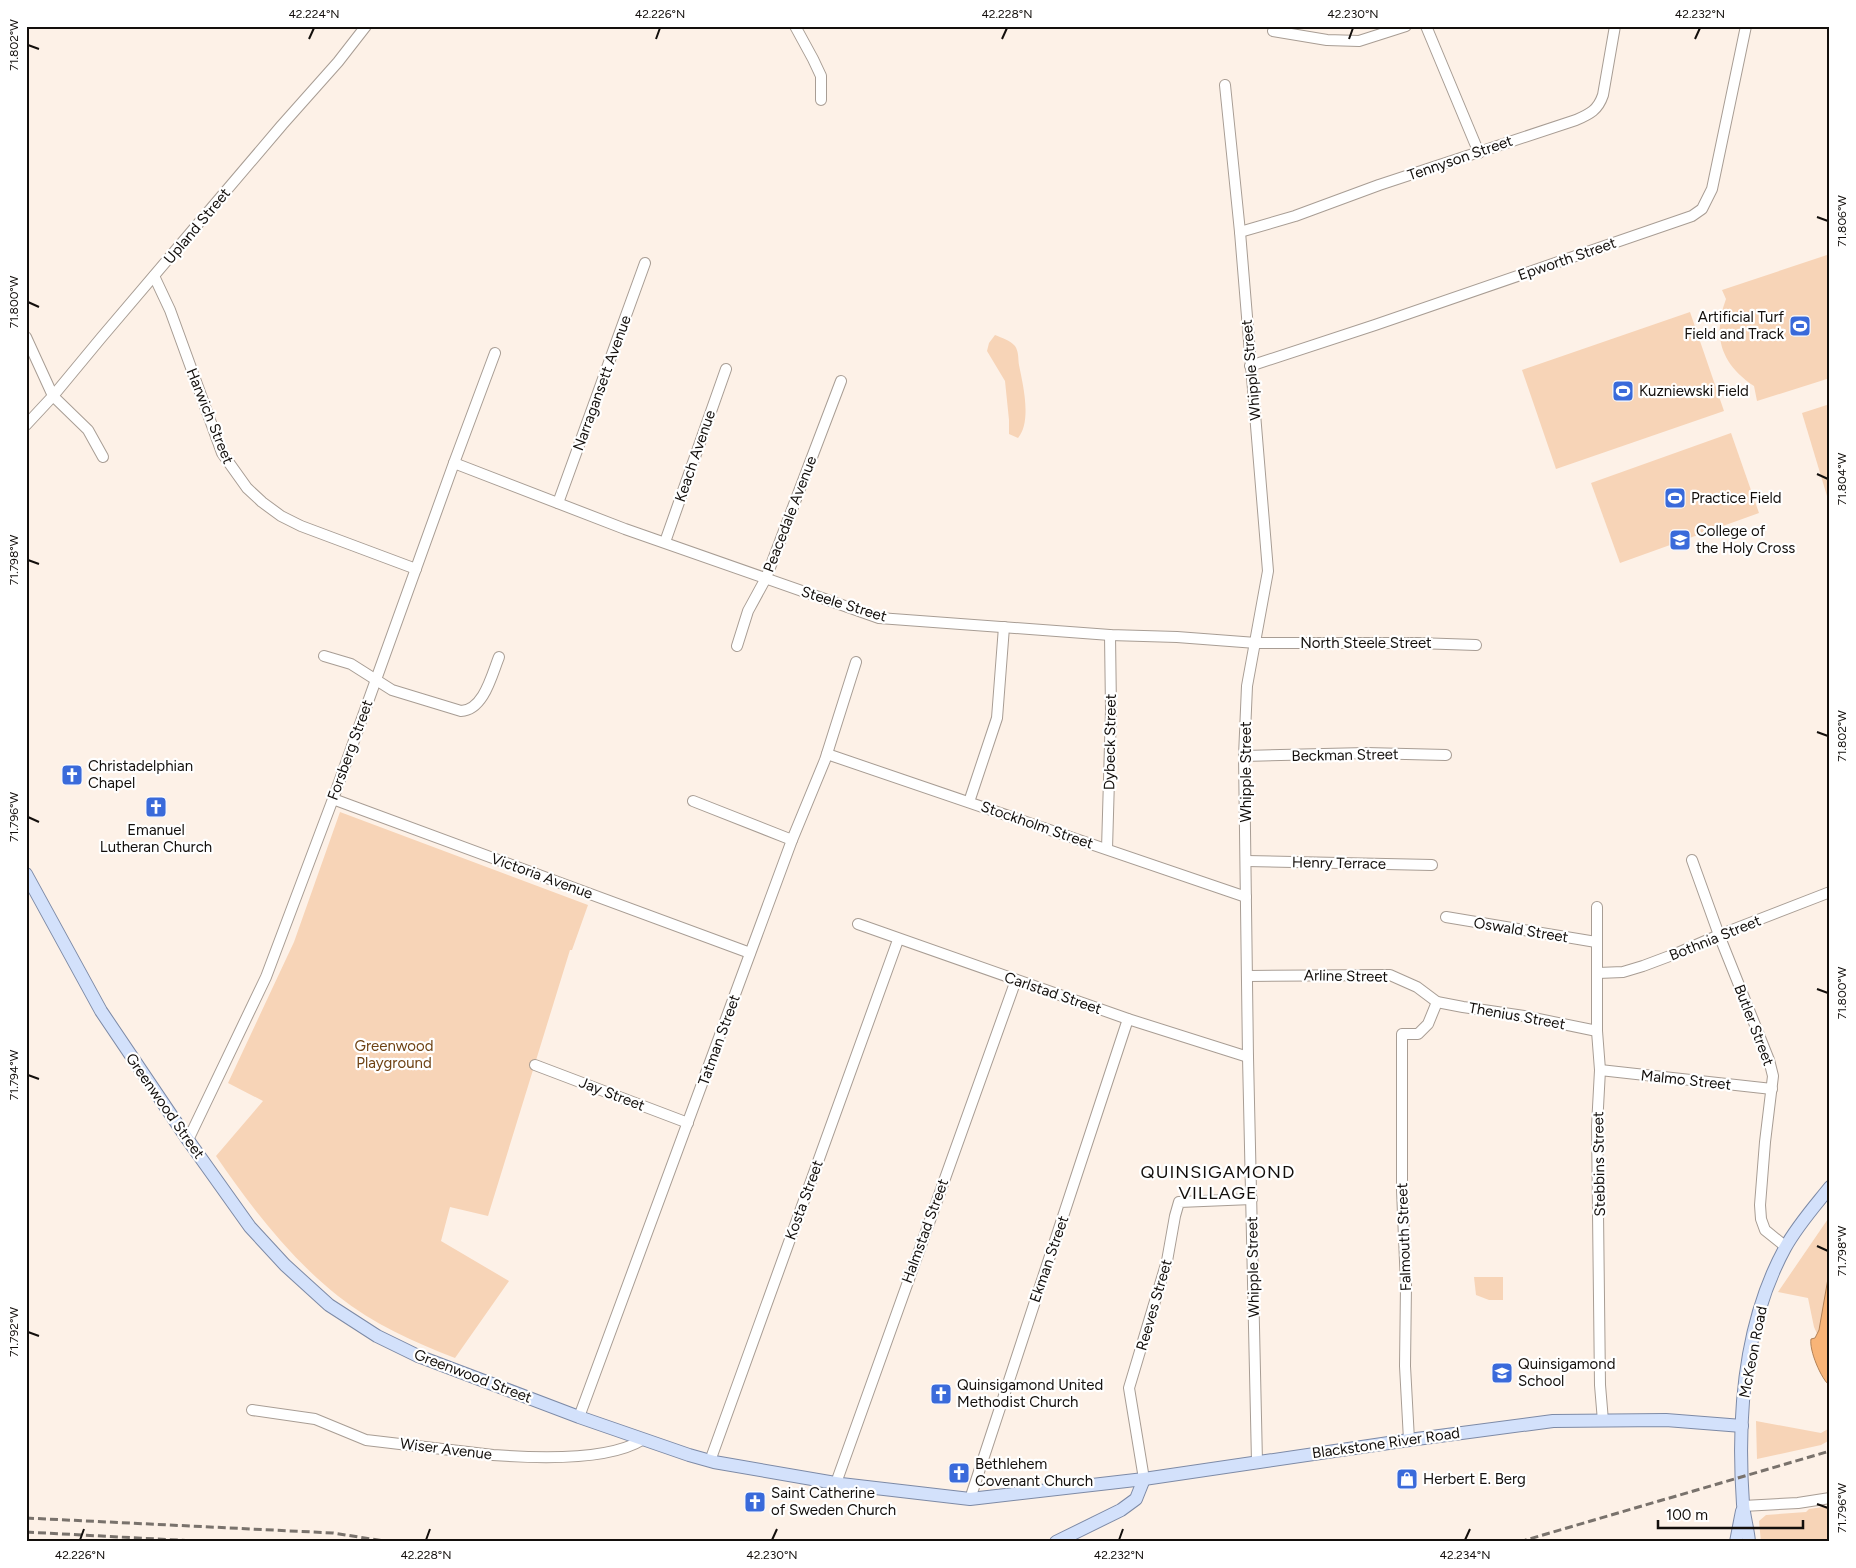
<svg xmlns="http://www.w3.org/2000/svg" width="1856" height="1568" font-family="Figtree,sans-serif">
  <rect width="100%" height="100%" fill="#fdf1e7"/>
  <g fill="#f7d4b7">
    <path d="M1830,254v124l-73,23 -3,-15c-33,-22 -42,-50 -28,-87l-4,-9z"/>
    <polygon points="1690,312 1724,411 1556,469 1522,370"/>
    <path d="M995,335c7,3 15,5 20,11 4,6 3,13 4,19 4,20 13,56 -1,73l-9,-4v-14l-4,-39 -18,-30 2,-8z"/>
    <polygon points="1830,404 1830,506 1802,413"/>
    <polygon points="1731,433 1759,513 1620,563 1591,483"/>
    <path d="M340,812l248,93 -16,45h-2l-82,266 -38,-9 -9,34 68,40 -54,77c-41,-16 -82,-34 -117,-62 -49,-39 -87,-89 -122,-140l47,-55 -35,-18 66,-141z"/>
    <polygon points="1830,1216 1830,1362 1814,1327 1808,1298 1778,1292"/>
    <polygon points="1474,1277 1503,1277 1503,1300 1489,1300 1476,1295"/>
    <polygon points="1756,1421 1821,1433 1828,1429 1830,1424 1830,1440 1821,1445 1757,1459"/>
    <polygon points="1830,1506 1830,1542 1761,1542 1759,1521 1766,1515 1806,1512 1809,1509"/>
  </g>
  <path fill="#f8b477" stroke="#b38257" d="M1830,1267v119c-9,-7 -21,-36 -19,-47l4,-1 4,-8z"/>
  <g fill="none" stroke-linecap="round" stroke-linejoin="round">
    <g stroke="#a89d94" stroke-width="12">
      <g id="minor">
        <polyline points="795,26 813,59 821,76 821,100"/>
        <polyline points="1426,26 1479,153"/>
        <polyline points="1273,31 1327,40 1359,41 1406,26"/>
        <polyline points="1225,85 1240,232 1268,571 1247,686 1244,756 1248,1057 1257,1462"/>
        <path d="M1240,232l55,-16 84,-31 197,-65c14,-6 22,-10 27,-25l12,-69"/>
        <polyline points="154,276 170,310 222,453 247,488 262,502 281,516 301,526 416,569"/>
        <polyline points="26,337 53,396 88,430 103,457"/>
        <polyline points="1250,366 1375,325 1692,216 1702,209 1712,189 1746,26"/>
        <polyline points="26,425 53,396 101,338 282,125 338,62 366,26"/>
        <polyline points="454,463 625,529 879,618 1110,635 1177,637 1256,643 1417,643 1476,645"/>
        <polyline points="558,503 645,263"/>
        <polyline points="665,542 726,369"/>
        <polyline points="737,646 748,611 766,578 841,381"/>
        <path d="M324,656l27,8 41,26 69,21c23,-1 31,-37 38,-54"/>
        <polyline points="827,754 1246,897"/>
        <polyline points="1244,756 1366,753 1446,755"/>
        <polyline points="333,799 750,953"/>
        <polyline points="693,801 792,840"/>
        <polyline points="969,802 997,718 1004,627"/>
        <polyline points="1107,849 1111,710 1110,635"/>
        <polyline points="1692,860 1719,935 1769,1060 1773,1076 1765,1142 1760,1205 1761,1219 1765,1230 1786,1247"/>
        <polyline points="1246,861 1432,865"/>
        <polyline points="1597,907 1597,1031 1600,1070 1597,1126 1600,1385 1603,1421"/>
        <polyline points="1446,917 1596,942"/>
        <polyline points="858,924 1128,1019 1248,1057"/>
        <polyline points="1598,973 1623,972 1643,966 1675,954 1719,935 1830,892"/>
        <polyline points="1248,976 1390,975 1417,987 1437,1002 1463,1007 1524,1016 1597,1031"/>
        <polyline points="535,1065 688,1123"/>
        <polyline points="1600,1070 1772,1089"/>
        <polyline points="188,1140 266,977 333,799 454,463 495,353"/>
        <path d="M252,1410l63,9 51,21 127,15c40,3 115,6 149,-15"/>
        <polyline points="579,1417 792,840 825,760 856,662"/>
        <polyline points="1409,1440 1405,1366 1406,1285 1402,1190 1402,1034 1418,1034 1428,1024 1437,1002"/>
        <polyline points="710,1461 898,940"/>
        <polyline points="1144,1479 1129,1388 1167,1261 1175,1216 1179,1202 1252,1199"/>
        <polyline points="836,1483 1016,980"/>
        <polyline points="970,1499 1128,1019"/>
        <polyline points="1743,1506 1798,1503 1830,1498"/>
      </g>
    </g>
    <g stroke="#7d8aa6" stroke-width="14">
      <g id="major">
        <polyline points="26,874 101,1011 188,1140 250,1227 285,1265 329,1305 377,1336 418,1356 579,1417 689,1455 714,1462 841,1484 970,1499 1144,1479 1409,1440 1553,1421 1666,1420 1742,1426"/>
        <polyline points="1056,1542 1121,1510 1136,1499 1144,1479"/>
        <polyline points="1736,1542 1742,1511"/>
        <path d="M1749,1542c-1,-13 -5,-25 -6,-38 -6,-85 0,-179 42,-256 12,-22 29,-41 45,-61"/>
      </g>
    </g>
    <use href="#minor" stroke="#fff" stroke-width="10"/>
    <use href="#major" stroke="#d3e1fb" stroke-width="12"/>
    <g stroke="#79726c" stroke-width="3" stroke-dasharray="8 4" stroke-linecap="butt">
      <polyline points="26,1518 333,1533 390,1542"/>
      <polyline points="26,1532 213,1542"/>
      <polyline points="1519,1542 1830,1451"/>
    </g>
  </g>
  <path fill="none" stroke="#130f0c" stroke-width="2" d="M309,39l5,-11M656,39l4,-11M1002,39l5,-11M1349,39l4,-11M1695,39l5,-11M28,45l11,4M1817,217l11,4M28,302l11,5M1817,474l11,5M28,560l11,4M1817,732l11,4M28,817l11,5M1817,989l11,4M28,1075l11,4M1817,1246l11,5M28,1332l11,4M1817,1504l11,4M80,1540l4,-11M426,1540l4,-11M772,1540l5,-11M1119,1540l4,-11M1465,1540l5,-11"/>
  <defs>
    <g id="stadium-square" transform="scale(1.125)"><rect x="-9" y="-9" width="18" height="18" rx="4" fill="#3a6ada" stroke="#fff"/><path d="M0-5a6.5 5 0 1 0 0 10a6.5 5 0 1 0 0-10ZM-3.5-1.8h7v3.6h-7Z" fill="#fff"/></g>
    <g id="university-square" transform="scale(1.125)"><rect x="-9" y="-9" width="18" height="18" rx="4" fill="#3a6ada" stroke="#fff"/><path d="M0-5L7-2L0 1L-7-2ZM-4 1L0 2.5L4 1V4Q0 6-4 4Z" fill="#fff"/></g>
    <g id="church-square" transform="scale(1.125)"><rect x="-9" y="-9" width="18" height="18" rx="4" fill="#3a6ada" stroke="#fff"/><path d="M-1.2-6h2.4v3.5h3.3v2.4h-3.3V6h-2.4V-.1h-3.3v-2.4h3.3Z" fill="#fff"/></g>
    <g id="school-square" transform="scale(1.125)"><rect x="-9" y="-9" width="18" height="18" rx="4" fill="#3a6ada" stroke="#fff"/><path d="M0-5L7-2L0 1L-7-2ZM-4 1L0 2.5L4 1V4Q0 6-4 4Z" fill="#fff"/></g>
    <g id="shop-square" transform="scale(1.125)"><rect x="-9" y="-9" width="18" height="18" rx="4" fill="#3a6ada" stroke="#fff"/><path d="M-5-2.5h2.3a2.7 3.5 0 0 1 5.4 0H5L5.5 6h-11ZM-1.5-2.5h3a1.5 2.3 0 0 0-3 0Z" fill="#fff"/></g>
  </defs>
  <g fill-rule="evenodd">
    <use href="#stadium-square" x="1800" y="326"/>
    <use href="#stadium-square" x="1623" y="391"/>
    <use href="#stadium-square" x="1675" y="498"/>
    <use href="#university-square" x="1680" y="540"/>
    <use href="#church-square" x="72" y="775"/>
    <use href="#church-square" x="156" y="807"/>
    <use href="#school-square" x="1502" y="1373"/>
    <use href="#church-square" x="941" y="1394"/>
    <use href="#church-square" x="959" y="1473"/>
    <use href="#shop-square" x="1407" y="1479"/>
    <use href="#church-square" x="755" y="1502"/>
  </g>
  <g text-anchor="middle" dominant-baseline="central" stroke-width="4.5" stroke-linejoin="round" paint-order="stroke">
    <g font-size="15" fill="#130f0c" stroke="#fff">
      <text transform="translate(1460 158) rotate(-19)">Tennyson Street</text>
      <text transform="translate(197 226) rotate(-50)">Upland Street</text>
      <text transform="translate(1567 259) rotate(-19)">Epworth Street</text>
      <text transform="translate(1251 370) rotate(-95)">Whipple Street</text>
      <text transform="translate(602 383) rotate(-70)">Narragansett Avenue</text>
      <text transform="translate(210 416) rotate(68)">Harwich Street</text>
      <text transform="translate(695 456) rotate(-71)">Keach Avenue</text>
      <text transform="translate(790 514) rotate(-69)">Peacedale Avenue</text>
      <text transform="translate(844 604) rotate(17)">Steele Street</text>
      <text x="1366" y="643">North Steele Street</text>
      <text transform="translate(1110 742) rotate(-89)">Dybeck Street</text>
      <text transform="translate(350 750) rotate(-70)">Forsberg Street</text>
      <text transform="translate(1345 755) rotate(-1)">Beckman Street</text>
      <text transform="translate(1246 772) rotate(-90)">Whipple Street</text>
      <text transform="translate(1037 825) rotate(19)">Stockholm Street</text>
      <text transform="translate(1339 863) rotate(1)">Henry Terrace</text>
      <text transform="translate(542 876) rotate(20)">Victoria Avenue</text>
      <text transform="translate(1521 930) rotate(9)">Oswald Street</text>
      <text transform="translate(1715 938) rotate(-22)">Bothnia Street</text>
      <text transform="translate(1346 976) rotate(1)">Arline Street</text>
      <text transform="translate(1053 993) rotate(19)">Carlstad Street</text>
      <text transform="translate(1517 1016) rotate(10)">Thenius Street</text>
      <text transform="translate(1754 1025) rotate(69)">Butler Street</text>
      <text transform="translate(719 1040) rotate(-70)">Tatman Street</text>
      <text transform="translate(1686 1080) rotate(6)">Malmo Street</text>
      <text transform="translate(612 1094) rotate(21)">Jay Street</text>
      <text transform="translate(165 1106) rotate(55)">Greenwood Street</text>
      <text transform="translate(1599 1164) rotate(-91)">Stebbins Street</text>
      <text transform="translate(804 1200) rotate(-70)">Kosta Street</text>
      <text transform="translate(925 1231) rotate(-70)">Halmstad Street</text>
      <text transform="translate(1404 1237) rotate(-92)">Falmouth Street</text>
      <text transform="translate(1049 1259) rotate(-71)">Ekman Street</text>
      <text transform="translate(1253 1267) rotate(-91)">Whipple Street</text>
      <text transform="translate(1154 1305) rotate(-74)">Reeves Street</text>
      <text transform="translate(1753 1352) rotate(-79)">McKeon Road</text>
      <text transform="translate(473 1376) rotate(21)">Greenwood Street</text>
      <text transform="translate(1386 1443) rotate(-8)">Blackstone River Road</text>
      <text transform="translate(446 1449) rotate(7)">Wiser Avenue</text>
    </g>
    <g font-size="15" fill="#130f0c" stroke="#fff" text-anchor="start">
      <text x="1784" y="317" text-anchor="end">Artificial Turf<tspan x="1784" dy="17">Field and Track</tspan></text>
      <text x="1639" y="391">Kuzniewski Field</text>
      <text x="1691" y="498">Practice Field</text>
      <text x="1696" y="531">College of<tspan x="1696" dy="17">the Holy Cross</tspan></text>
      <text x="88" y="766">Christadelphian<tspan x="88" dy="17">Chapel</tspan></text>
      <text x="156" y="830" text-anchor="middle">Emanuel<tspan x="156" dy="17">Lutheran Church</tspan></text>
      <text x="1518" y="1364">Quinsigamond<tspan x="1518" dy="17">School</tspan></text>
      <text x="957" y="1385">Quinsigamond United<tspan x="957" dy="17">Methodist Church</tspan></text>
      <text x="975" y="1464">Bethlehem<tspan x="975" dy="17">Covenant Church</tspan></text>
      <text x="1423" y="1479">Herbert E. Berg</text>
      <text x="771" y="1493">Saint Catherine<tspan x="771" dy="17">of Sweden Church</tspan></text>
    </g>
    <g font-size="15" fill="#6e4213" stroke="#fff">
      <text x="394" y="1046">Greenwood<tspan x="394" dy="17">Playground</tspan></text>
    </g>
    <g font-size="18" letter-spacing="1" fill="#130f0c" stroke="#fff">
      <text x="1218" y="1172">QUINSIGAMOND<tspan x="1218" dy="21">VILLAGE</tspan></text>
    </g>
  </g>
  <rect width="1856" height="1568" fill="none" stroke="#ffffff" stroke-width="55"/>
  <path d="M1658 1520v8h145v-8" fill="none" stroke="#130f0c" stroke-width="2.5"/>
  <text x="1666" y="1520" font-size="15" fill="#130f0c" stroke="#ffffff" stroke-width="4" paint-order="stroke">100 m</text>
  <rect x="28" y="28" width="1800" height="1512" fill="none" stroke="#130f0c" stroke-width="2"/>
  <g font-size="12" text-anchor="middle" fill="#130f0c">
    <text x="314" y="18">42.224°N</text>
    <text x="660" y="18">42.226°N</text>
    <text x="1007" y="18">42.228°N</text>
    <text x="1353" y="18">42.230°N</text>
    <text x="1700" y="18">42.232°N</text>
    <text transform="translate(14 45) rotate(-90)" y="4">71.802°W</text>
    <text transform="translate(1842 221) rotate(-90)" y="4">71.806°W</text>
    <text transform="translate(14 302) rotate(-90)" y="4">71.800°W</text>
    <text transform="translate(1842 479) rotate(-90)" y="4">71.804°W</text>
    <text transform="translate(14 560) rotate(-90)" y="4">71.798°W</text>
    <text transform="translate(1842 736) rotate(-90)" y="4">71.802°W</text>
    <text transform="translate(14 817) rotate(-90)" y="4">71.796°W</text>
    <text transform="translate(1842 993) rotate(-90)" y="4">71.800°W</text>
    <text transform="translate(14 1075) rotate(-90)" y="4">71.794°W</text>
    <text transform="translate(1842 1251) rotate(-90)" y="4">71.798°W</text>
    <text transform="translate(14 1332) rotate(-90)" y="4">71.792°W</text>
    <text transform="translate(1842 1508) rotate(-90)" y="4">71.796°W</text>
    <text x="80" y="1559">42.226°N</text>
    <text x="426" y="1559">42.228°N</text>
    <text x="772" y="1559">42.230°N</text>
    <text x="1119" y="1559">42.232°N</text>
    <text x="1465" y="1559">42.234°N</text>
  </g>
</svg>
